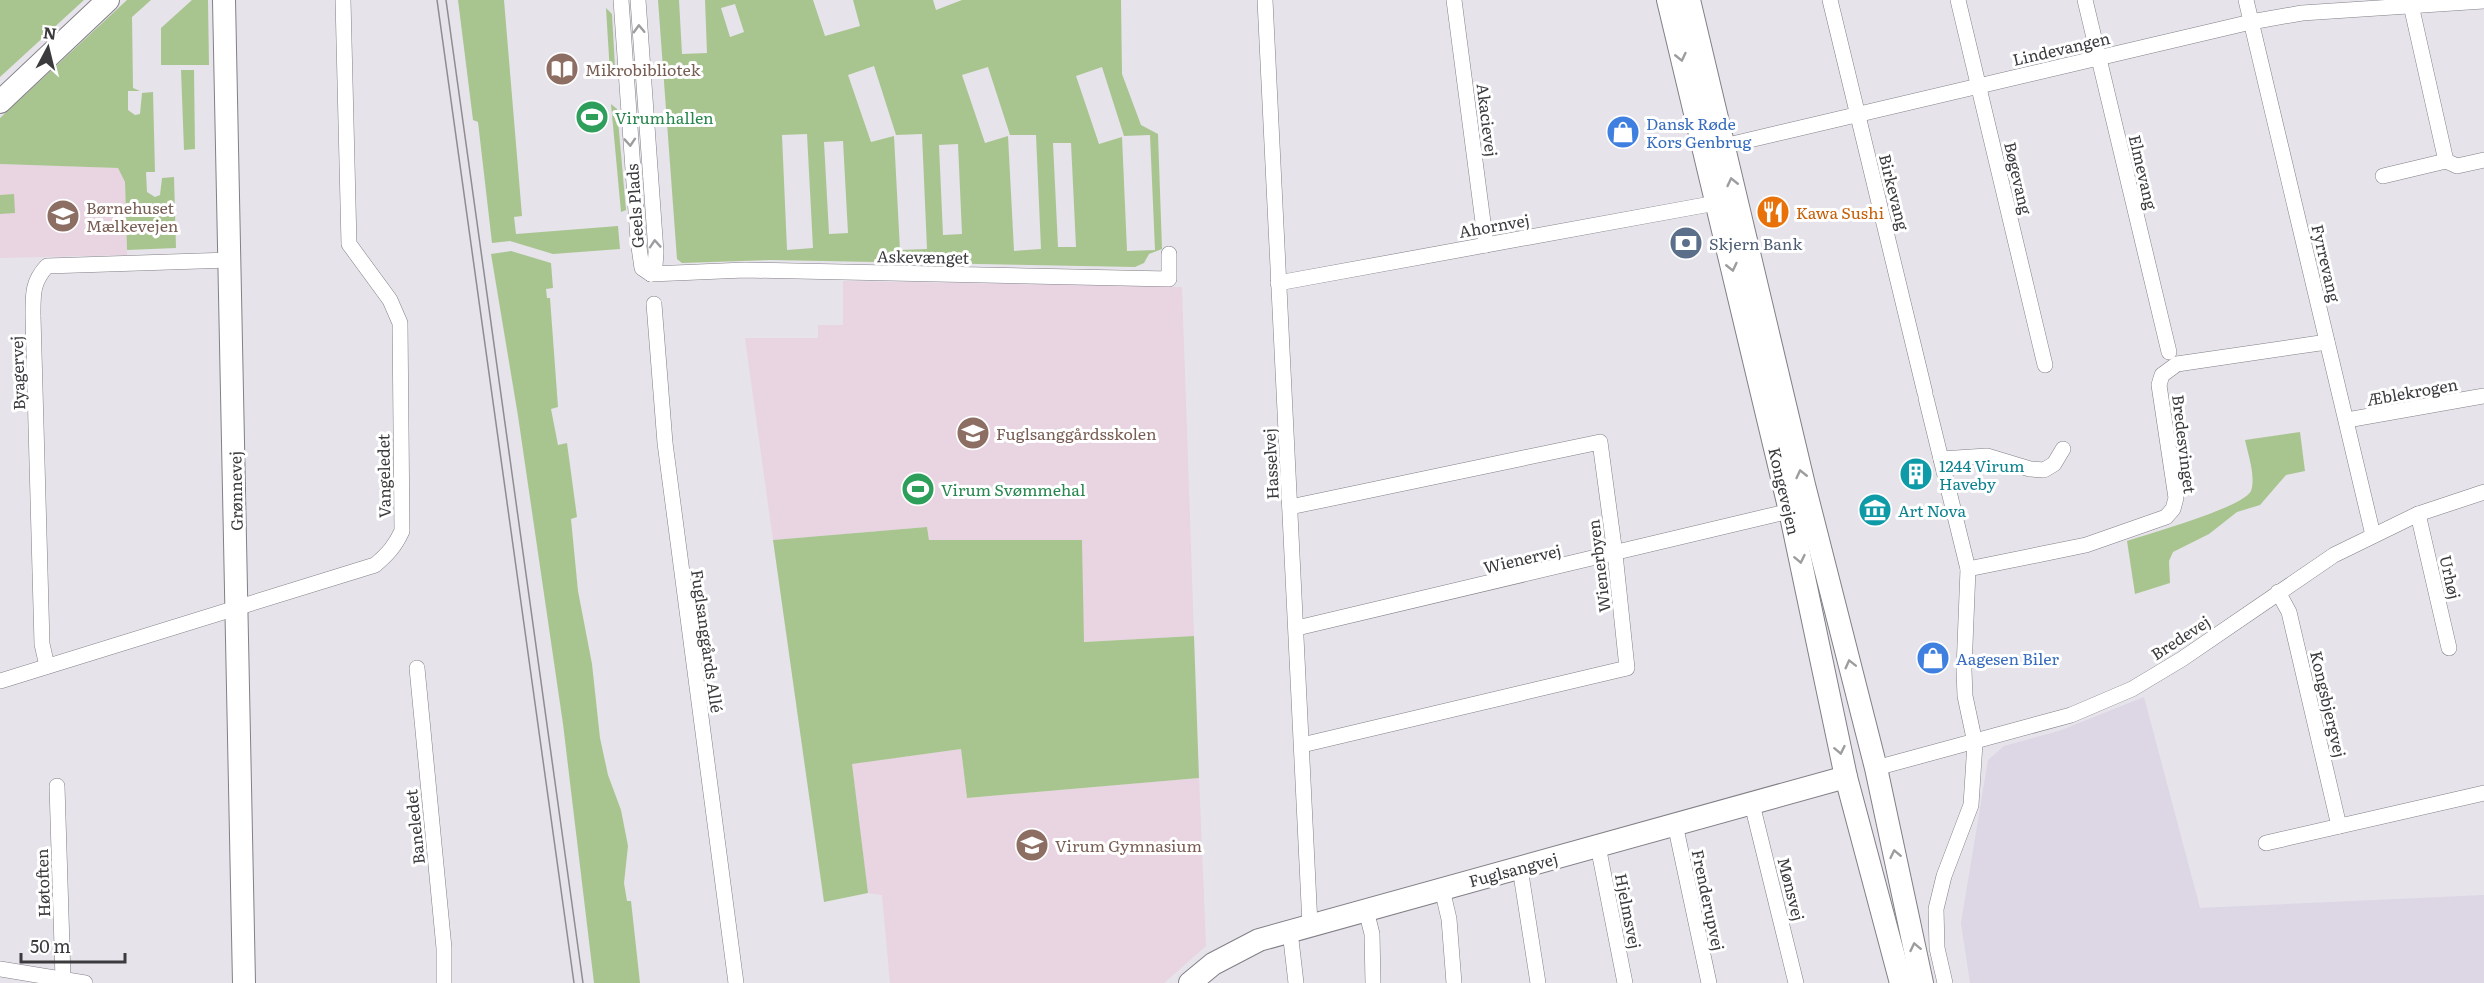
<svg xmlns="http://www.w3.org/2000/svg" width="2484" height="983" font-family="Literata,serif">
  <rect width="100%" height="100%" fill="#e6e3eb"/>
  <polygon fill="#dcd6e5" points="2144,697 2200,908 2484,895 2484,983 1970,983 1961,923 1988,760 2004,746 2059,731"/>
  <g fill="#e9d4e1">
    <polygon points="0,164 118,168 125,182 127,255 0,258"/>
    <polygon points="843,281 1182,287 1194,636 1083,642 1082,540 929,540 927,527 773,540 745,338 818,338 818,325 843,325"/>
    <polygon points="961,749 967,798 1199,778 1206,946 1164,983 890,983 882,895 868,893 851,764"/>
  </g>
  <g fill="#a9c58f" fill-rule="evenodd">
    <polygon points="0,0 84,0 0,77"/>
    <polygon points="127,0 151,0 132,17 133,88 140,91 128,91 128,110 135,115 140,114 142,93 153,92 155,172 146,172 147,192 155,197 160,195 162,178 174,177 176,248 127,250 125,182 118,168 0,164 0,118"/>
    <polygon points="192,0 208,0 209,65 161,65 161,28"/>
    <polygon points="458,0 504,0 522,216 514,217 516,234 618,226 620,249 553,254 510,241 492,243 478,122 473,120"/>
    <path d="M658,0h21l3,54 25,-1 -2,-53h108l12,36 35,-10 -7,-26h80l3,10 26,-10h159l1,74 19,51 17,9 4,115 -13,5 -5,9 -9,4 -364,-7 -89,3 -5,-4zM735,4l9,28 -14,5 -9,-29zM874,66l22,69 26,-1 5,115 -27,1 -6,-114 -23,6 -23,-67zM988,67l22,68h26l5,114 -27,2 -6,-115 -23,7 -23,-68zM1102,67l22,69 26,-1 5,115 -28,1 -5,-114 -23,7 -23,-68zM807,134l6,114 -26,2 -5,-115zM843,141l5,92 -19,1 -5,-92zM1053,143h18l5,104h-18zM958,144l4,90 -19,1 -4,-90z"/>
    <polygon points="606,8 612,14 615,68 610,74"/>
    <polygon points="181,70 194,70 195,149 184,150"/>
    <polygon points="611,104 617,109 626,210 621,212"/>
    <polygon points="14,194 15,213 0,214 0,195"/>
    <polygon points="511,251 551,263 553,288 546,289 547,298 550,298 558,407 551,409 558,445 567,443 577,517 571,519 578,591 592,664 600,738 608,775 621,810 628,846 624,883 627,901 631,901 640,983 594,983 563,724 518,416 491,254"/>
    <path d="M2300,432l5,39 -19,4 -26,30 -23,7 -28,22 -36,18 -4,9 1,22 -35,11 -8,-53c21,-7 117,-34 124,-50 5,-14 -3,-37 -6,-51z"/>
    <polygon points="927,527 929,540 1082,540 1084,642 1194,636 1199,778 967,798 961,749 852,764 868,893 824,902 773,540"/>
  </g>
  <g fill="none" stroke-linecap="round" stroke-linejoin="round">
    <g stroke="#827f86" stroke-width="16">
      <g id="street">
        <polyline points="621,0 638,240 642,268 651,274"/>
        <polyline points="638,0 656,252 655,266 651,274"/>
        <polyline points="1265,0 1310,925"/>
        <polyline points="1454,0 1486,245"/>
        <polyline points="1830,0 1925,393"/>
        <polyline points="1958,0 2045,365"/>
        <polyline points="2085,0 2169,352"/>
        <polyline points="2246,0 2373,535"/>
        <polyline points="2411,5 2446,161"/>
        <polyline points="1724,146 2251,22 2302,13 2484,1"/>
        <polyline points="2383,176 2446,161 2457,166 2484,160"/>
        <polyline points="651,274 745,270 1169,279 1169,254"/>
        <polyline points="1278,283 1716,203"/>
        <polyline points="654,304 665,443 736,983"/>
        <polyline points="1926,398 1968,569 1964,670 1965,696 1975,743 1971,805 1944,876 1936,909 1937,948 1945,983"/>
        <polyline points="2347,420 2484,396"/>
        <polyline points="1941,459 1987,456 2030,469 2044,470 2054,464 2063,449"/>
        <polyline points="1290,507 1600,442 1615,554 1627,668 1302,745"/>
        <polyline points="2418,514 2449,648"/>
        <polyline points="1968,569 2086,545 2166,517 2173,509 2176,498 2159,385 2162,375 2177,364 2327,342"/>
        <polyline points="2278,592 2289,612 2339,826"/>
        <polyline points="1297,628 1790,511"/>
        <path d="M47,666l-5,-22 -9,-328c0,-21 -1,-34 14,-50l183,-6"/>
        <polyline points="417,668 444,948 444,983"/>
        <path d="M0,681l375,-116c13,-11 20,-19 27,-34l-2,-208 -10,-23 -41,-56 -6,-244"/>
        <polyline points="1876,768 2071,715 2132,689 2182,659 2334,555 2418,514 2484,492"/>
        <polyline points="57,786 63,979"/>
        <polyline points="1752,804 1796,983"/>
        <polyline points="1675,824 1709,983"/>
        <polyline points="2266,843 2484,793"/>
        <polyline points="1598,846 1625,983"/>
        <polyline points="1520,868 1538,983"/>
        <polyline points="1442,889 1449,919 1454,983"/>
        <polyline points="1366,910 1372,934 1373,983"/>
        <polyline points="1290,931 1296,983"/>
        <polyline points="0,969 85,983"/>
      </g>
    </g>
    <g stroke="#827f86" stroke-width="24">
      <g id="secondary">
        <polyline points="224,0 244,983"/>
        <polyline points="1668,0 1790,511 1846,777 1901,983"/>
        <polyline points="1689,0 1804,485 1876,768 1922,983"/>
        <polyline points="0,102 108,0"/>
        <polyline points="1190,983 1213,964 1259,940 1846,777"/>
      </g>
    </g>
    <use href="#street" stroke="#fff" stroke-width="15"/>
    <use href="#secondary" stroke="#fff" stroke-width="22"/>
    <g stroke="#8e8c91" stroke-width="1.5">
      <polyline points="437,0 574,983"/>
      <polyline points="446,0 583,983"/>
    </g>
  </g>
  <defs><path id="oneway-chevron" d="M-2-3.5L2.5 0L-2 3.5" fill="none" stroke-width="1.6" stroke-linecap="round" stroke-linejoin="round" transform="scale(1.5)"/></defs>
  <g stroke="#9d9c9e">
    <use href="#oneway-chevron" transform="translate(639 29) rotate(-92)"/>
    <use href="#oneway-chevron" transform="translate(1681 57) rotate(77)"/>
    <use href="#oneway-chevron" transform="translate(630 142) rotate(86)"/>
    <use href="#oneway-chevron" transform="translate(1732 182) rotate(-103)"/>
    <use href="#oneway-chevron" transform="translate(655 244) rotate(-94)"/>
    <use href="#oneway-chevron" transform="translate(1732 267) rotate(77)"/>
    <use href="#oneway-chevron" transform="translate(1801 474) rotate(-103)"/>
    <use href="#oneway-chevron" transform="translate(1800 559) rotate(78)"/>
    <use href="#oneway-chevron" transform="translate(1850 664) rotate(-104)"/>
    <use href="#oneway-chevron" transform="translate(1840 750) rotate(78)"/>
    <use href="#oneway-chevron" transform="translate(1895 854) rotate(-102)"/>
    <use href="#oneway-chevron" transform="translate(1915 947) rotate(-102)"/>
  </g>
  <defs>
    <g id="library-disc" transform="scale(1.725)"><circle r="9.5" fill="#8d6e63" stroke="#fff"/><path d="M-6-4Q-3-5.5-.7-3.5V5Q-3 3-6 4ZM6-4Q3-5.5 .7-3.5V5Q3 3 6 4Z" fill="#fff"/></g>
    <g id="stadium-disc" transform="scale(1.725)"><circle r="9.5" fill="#2e9e5b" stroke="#fff"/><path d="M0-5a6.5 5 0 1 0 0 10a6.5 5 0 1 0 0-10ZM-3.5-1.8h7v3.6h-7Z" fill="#fff"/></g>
    <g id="shop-disc" transform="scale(1.725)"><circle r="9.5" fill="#3f7fe0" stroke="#fff"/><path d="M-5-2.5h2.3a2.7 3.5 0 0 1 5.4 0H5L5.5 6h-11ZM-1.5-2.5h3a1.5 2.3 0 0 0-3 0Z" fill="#fff"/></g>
    <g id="restaurant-disc" transform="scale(1.725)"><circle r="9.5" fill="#e8710a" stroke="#fff"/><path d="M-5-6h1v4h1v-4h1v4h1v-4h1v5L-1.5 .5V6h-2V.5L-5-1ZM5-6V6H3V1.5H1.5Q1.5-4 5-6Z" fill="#fff"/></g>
    <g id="school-disc" transform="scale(1.725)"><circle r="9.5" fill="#8d6e63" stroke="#fff"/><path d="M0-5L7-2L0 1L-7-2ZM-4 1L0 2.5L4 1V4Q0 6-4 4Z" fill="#fff"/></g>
    <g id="bank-disc" transform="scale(1.725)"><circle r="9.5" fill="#5c6f8a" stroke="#fff"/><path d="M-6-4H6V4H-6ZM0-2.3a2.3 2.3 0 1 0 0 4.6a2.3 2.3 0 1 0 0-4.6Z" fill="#fff"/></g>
    <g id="building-disc" transform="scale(1.725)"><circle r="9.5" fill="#0f9aa8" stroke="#fff"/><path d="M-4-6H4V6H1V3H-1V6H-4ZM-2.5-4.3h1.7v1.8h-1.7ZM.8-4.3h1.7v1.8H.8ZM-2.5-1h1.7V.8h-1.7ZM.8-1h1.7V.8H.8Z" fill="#fff"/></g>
    <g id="museum-disc" transform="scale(1.725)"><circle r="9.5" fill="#0f9aa8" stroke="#fff"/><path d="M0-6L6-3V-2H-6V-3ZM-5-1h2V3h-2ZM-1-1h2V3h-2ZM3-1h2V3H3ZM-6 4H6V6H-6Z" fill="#fff"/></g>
  </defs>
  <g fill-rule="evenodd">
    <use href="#library-disc" x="562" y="69"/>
    <use href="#stadium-disc" x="592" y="117"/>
    <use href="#shop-disc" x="1623" y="132"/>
    <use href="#restaurant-disc" x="1773" y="212"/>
    <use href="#school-disc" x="63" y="216"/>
    <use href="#bank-disc" x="1686" y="243"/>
    <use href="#school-disc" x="973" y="433"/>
    <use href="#building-disc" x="1916" y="474"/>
    <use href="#stadium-disc" x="918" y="489"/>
    <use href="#museum-disc" x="1875" y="510"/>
    <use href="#shop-disc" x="1933" y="658"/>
    <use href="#school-disc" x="1032" y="845"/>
  </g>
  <g text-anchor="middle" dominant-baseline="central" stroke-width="6" stroke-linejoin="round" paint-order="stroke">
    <g font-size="16" fill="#3b3a3d" stroke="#fff">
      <text transform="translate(2061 48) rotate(-13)">Lindevangen</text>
      <text transform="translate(1488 120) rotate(83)">Akacievej</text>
      <text transform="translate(2144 172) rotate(77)">Elmevang</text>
      <text transform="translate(2019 178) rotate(77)">Bøgevang</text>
      <text transform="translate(1895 192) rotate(76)">Birkevang</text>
      <text transform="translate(634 206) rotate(-94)">Geels Plads</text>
      <text transform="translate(1494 225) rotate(-10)">Ahornvej</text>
      <text transform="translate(923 256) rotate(1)">Askevænget</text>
      <text transform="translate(2327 263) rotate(77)">Fyrrevang</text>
      <text transform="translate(17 373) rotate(-92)">Byagervej</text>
      <text transform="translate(2412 391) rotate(-10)">Æblekrogen</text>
      <text transform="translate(2185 444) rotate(83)">Bredesvinget</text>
      <text transform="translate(1270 464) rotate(-93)">Hasselvej</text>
      <text transform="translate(383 476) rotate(-91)">Vangeledet</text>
      <text transform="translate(235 491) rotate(-91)">Grønnevej</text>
      <text transform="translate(1785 491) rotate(77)">Kongevejen</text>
      <text transform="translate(1522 558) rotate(-13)">Wienervej</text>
      <text transform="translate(1598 566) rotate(-97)">Wienerbyen</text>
      <text transform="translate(2451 577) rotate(77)">Urhøj</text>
      <text transform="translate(2180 637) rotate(-33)">Bredevej</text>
      <text transform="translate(708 641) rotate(82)">Fuglsanggårds Allé</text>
      <text transform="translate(2329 704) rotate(77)">Kongsbjergvej</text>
      <text transform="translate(414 827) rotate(-96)">Baneledet</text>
      <text transform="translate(1513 869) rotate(-15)">Fuglsangvej</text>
      <text transform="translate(42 883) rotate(-92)">Høtoften</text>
      <text transform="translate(1792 889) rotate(76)">Mønsvej</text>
      <text transform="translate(1709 900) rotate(78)">Frenderupvej</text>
      <text transform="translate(1629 911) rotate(79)">Hjelmsvej</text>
    </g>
    <g font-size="16" fill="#785e54" stroke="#fff" text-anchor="start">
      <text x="585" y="69">Mikrobibliotek</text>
      <text x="86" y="207">Børnehuset<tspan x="86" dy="18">Mælkevejen</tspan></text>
      <text x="996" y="433">Fuglsanggårdsskolen</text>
      <text x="1055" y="845">Virum Gymnasium</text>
    </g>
    <g font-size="16" fill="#27864d" stroke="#fff" text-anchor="start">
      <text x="615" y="117">Virumhallen</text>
      <text x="941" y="489">Virum Svømmehal</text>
    </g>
    <g font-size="16" fill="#366cbe" stroke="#fff" text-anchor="start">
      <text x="1646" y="123">Dansk Røde<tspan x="1646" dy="18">Kors Genbrug</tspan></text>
      <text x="1956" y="658">Aagesen Biler</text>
    </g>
    <g font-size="16" fill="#c56008" stroke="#fff" text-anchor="start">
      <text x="1796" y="212">Kawa Sushi</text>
    </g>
    <g font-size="16" fill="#4e5e75" stroke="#fff" text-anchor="start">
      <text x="1709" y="243">Skjern Bank</text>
    </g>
    <g font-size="16" fill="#0d838f" stroke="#fff" text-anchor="start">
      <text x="1939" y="465">1244 Virum<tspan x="1939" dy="18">Haveby</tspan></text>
      <text x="1898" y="510">Art Nova</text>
    </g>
  </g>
  <g transform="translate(48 48) rotate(7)" stroke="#ffffff" stroke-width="4.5" paint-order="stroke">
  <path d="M0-4.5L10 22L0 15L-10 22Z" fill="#3b3a3d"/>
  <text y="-9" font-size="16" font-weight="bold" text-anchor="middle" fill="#3b3a3d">N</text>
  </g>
  <path d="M21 953v9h104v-9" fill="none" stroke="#3b3a3d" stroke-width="3"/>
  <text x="30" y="953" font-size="18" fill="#3b3a3d" stroke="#ffffff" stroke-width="4.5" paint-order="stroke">50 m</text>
</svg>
